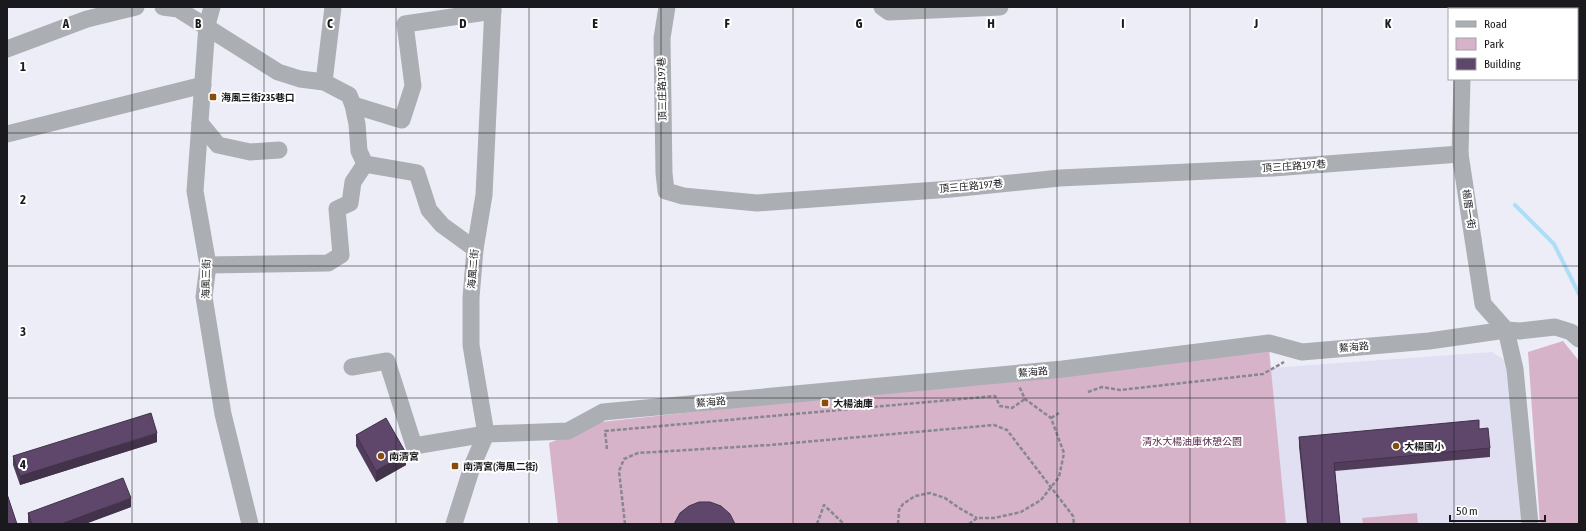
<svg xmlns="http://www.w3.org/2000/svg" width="1586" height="531" font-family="'Asap Condensed','Noto Sans TC',sans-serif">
  <rect width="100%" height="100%" fill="#ededf8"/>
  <polygon fill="#e0e0f2" points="1492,352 1506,361 1522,524 1286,524 1270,368"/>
  <g fill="#d6b3c9">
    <polygon points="1563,341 1579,361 1579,524 1540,524 1528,352"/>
    <polygon points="1269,349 1286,524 558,524 549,443 601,422"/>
    <polygon points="1417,513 1418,524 1363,524 1362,518"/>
  </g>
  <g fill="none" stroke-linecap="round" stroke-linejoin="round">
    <polyline stroke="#aeddf8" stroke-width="4" points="1515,205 1554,244 1579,294"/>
    <g stroke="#87878e" stroke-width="2.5" stroke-dasharray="4 2" stroke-linecap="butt">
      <polyline points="1577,23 1579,23"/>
      <polyline points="1088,392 1102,387 1120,390 1263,374 1284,362"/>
      <polyline points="1051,418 1059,413"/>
      <polyline points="607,449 605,431 995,396 1000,406 1012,408 1025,399"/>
      <polyline points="625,524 619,471 624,459 638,453 770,445 994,425 1007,430 1073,516 1074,524"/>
      <polyline points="817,524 824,505 844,524"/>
      <polyline points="898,524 899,510 903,504 915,496 930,493 945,498 959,508 977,518"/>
      <polyline points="969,524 977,518 994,518 1021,512 1041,500 1059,477 1064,453 1051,418 1025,399 1019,386"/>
    </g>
    <g stroke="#abaeb2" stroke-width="17">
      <polyline points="163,7 178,9 278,72 300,79 324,82 349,95 353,105 357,124 359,151 365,164 417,173 429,210 442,225 475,249"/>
      <polyline points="212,7 207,25 195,191 208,265 204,297 223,414 250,524"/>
      <polyline points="667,7 662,38 664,173 666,191 683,196 757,203 951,189 1060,178 1273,168 1460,154"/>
      <polyline points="882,7 889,12 1000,7"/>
      <polyline points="1464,9 1464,7"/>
      <polyline points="7,49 87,19 136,7"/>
      <polyline points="1462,79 1460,154 1483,304 1506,330 1515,369 1530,524"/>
      <polyline points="324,82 333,7"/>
      <polyline points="353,105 402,120 413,86 405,24 493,11"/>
      <polyline points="200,123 218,145 250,152 279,150"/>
      <polyline points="7,134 203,85"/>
      <polyline points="208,265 328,263 341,255 337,209 350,203 353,182 365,164"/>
      <polyline points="352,367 387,361 414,446 486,434 568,431 603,412 1063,369 1269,343 1302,352 1429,341 1506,330 1520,331 1555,327 1571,332 1579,339"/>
      <polyline points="454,524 473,464 486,434 471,345 471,298 475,249 484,195 493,7"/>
    </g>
  </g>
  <g fill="#513d5b">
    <polygon points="356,435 406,465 376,482 356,446"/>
    <polygon points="1299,437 1490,448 1490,457 1335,471 1340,524 1307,524 1299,446"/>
    <polygon points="157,442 20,485 13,465 13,456"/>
    <polygon points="131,507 85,524 29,524 28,522 28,513"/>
  </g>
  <g fill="#42324a">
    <polygon points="157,433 157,442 20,485 20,476"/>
    <polygon points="406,453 406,465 376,482 376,471"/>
    <polygon points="131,498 131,507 85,524 61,524"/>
  </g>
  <g fill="#5e476a" stroke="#42324a">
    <polygon points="151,413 157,433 20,476 13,456"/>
    <polygon points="386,418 406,453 376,471 356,435"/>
    <polygon points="1479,420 1479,429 1488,428 1490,448 1334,463 1340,524 1308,524 1299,437"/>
    <polygon points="123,478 131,498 61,524 32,524 28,513"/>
    <polygon points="7,494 17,524 7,524"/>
    <polygon points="699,502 710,502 721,506 730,514 735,524 674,524 680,513 689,506"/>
  </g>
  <path fill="none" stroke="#1a1a1e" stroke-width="1" stroke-opacity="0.55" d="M132,7v517M264,7v517M396,7v517M529,7v517M661,7v517M793,7v517M925,7v517M1057,7v517M1190,7v517M1322,7v517M1454,7v2M1454,79v445M7,133h1572M7,266h1572M7,398h1572"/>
  <g fill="#894d0b" stroke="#fff" stroke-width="1.5">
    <rect x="209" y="93" width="8" height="8" rx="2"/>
    <rect x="821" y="399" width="8" height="8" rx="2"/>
    <circle cx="1396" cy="446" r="4"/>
    <circle cx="381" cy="456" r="4"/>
    <rect x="451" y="462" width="8" height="8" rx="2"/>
  </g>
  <g text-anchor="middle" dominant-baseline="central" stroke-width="4" stroke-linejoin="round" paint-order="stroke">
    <g font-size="10" fill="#1a1a1e" stroke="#fff">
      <text transform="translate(662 89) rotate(-91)">頂三庄路197巷</text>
      <text transform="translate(1294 166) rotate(-4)">頂三庄路197巷</text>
      <text transform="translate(971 186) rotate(-5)">頂三庄路197巷</text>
      <text transform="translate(1469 209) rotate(81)">楊厝一街</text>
      <text transform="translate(473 269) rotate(-85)">海風二街</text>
      <text transform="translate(206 279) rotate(-89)">海風三街</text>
      <text transform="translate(1354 347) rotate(-5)">鰲海路</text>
      <text transform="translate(1033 372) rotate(-5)">鰲海路</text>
      <text transform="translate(711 402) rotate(-5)">鰲海路</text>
    </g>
    <g font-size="10" font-weight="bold" fill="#1a1a1e" stroke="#fff" text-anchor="start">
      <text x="221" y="97">海風三街235巷口</text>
      <text x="833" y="403">大楊油庫</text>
      <text x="1404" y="446">大楊國小</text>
      <text x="389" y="456">南清宮</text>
      <text x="463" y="466">南清宮(海風二街)</text>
    </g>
    <g font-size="10" fill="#59254a" stroke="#fff">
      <text x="1192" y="441">清水大楊油庫休憩公園</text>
    </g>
  </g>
  <g font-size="13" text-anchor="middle" font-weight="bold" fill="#1a1a1e" stroke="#fff" stroke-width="4" stroke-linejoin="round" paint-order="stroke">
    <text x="66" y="28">A</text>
    <text x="198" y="28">B</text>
    <text x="330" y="28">C</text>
    <text x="463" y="28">D</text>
    <text x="595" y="28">E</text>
    <text x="727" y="28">F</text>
    <text x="859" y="28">G</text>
    <text x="991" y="28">H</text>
    <text x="1123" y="28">I</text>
    <text x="1256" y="28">J</text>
    <text x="1388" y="28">K</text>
    <text x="23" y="71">1</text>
    <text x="23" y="204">2</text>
    <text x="23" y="336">3</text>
    <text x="23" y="469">4</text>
  </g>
  <rect width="1586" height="531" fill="none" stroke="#1a1a1e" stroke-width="16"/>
  <rect x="1448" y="8" width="130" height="72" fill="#ffffff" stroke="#a3a3a5"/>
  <rect x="1456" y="21" width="20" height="6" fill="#abaeb2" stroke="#a3a3a5"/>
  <text x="1484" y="28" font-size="12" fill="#1a1a1e">Road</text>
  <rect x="1456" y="38" width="20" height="12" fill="#d6b3c9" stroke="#a3a3a5"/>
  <text x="1484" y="48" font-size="12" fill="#1a1a1e">Park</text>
  <rect x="1456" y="58" width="20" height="12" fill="#5e476a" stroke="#a3a3a5"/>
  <text x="1484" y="68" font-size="12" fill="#1a1a1e">Building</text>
  <path d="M1450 515v6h95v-6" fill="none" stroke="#1a1a1e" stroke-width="2"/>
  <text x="1456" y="515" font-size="12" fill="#1a1a1e" stroke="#ffffff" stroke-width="3" paint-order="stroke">50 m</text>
</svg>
